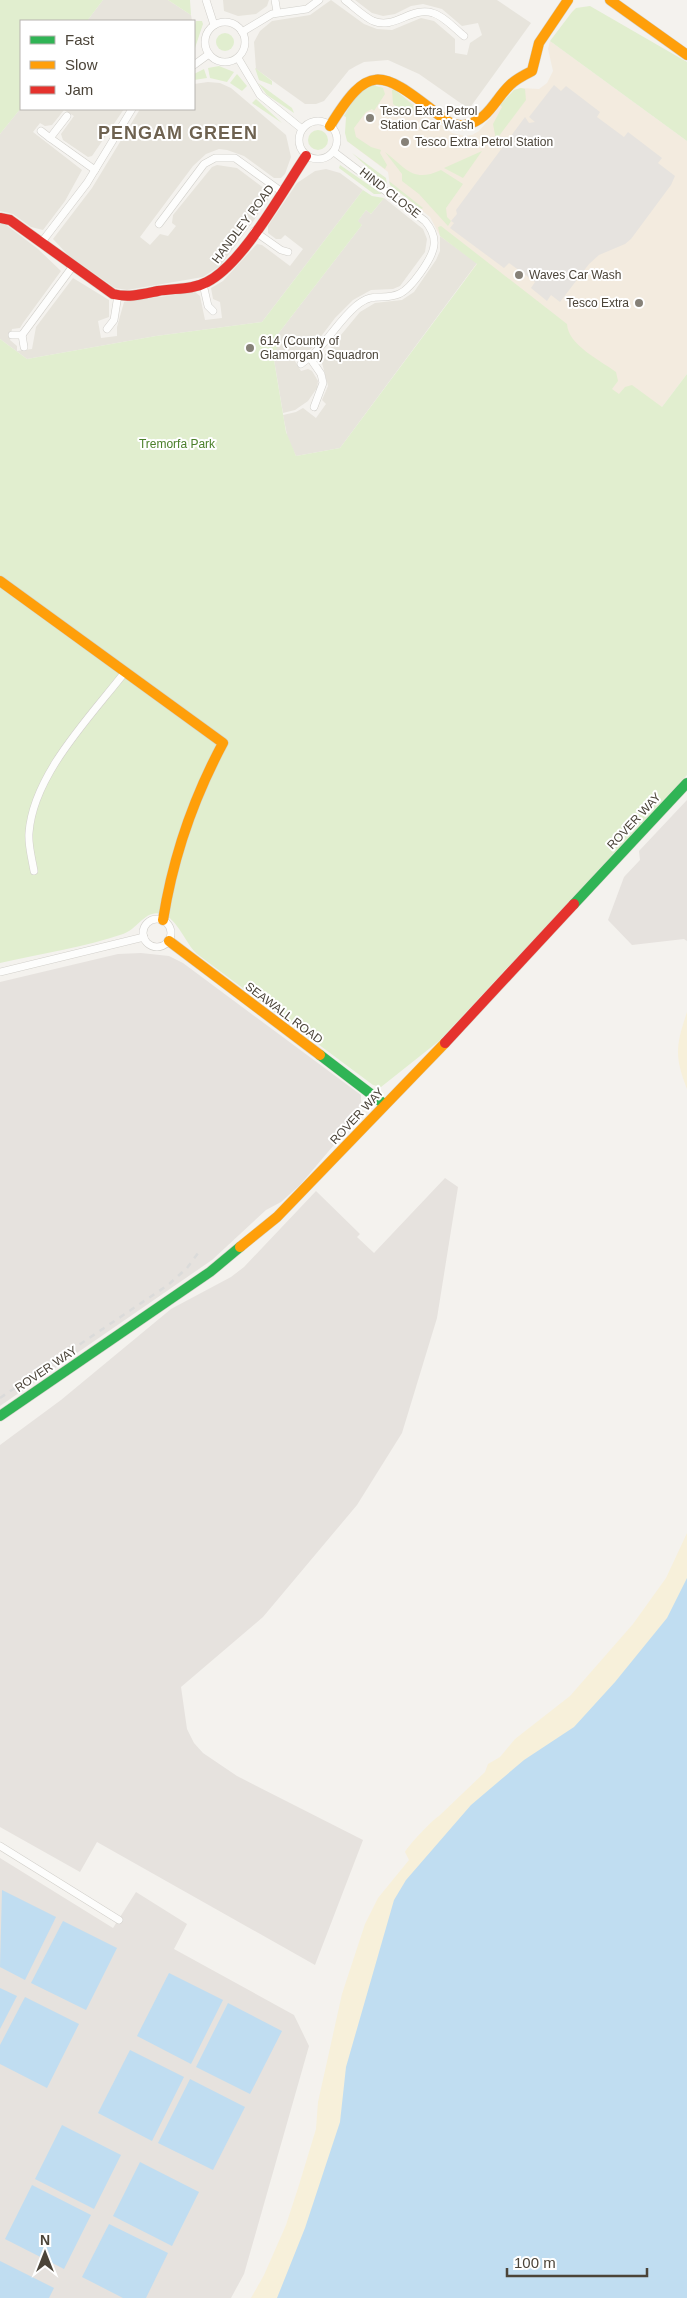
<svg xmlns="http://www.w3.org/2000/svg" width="687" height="2298" font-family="Arial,sans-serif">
  <rect width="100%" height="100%" fill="#f4f2ee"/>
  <g fill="#e7e4dc">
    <polygon points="103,0 168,0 191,15 192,21 87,21"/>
    <polygon points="223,0 269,0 267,6 256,14 238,16 224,11"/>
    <polygon points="331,0 364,24 377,29 392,30 421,18 434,21 455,39 455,53 467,55 470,43 482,35 478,23 462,26 442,9 423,4 411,6 395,14 383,16 372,13 355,0 497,0 531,23 469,109 419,74 388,60 364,62 356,66 349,70 324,101 316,104 305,104 256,69 254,42 260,31 272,21 310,15"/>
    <polygon points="208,82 220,83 231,88 286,135 291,157 285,174 281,178 274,178 244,156 227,150 219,149 206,154 193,166 140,237 150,245 160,234 168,236 176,226 172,223 173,215 212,167 217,165 237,168 269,192 268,199 252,223 220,266 203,277 127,290 115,288 68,255 53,239 92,188 140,109 194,109 194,84"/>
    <polygon points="21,108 124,109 92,156 88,157 63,140 61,134 74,116 64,110 52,125 45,126 40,123 33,132 82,170 65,201 43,230 31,227 13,214 0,211 0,134"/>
    <polygon points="326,169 340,173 363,190 262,322 156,336 27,359 0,339 0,224 5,224 38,249 61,271 23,323 20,328 12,329 10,340 17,346 17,351 32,349 36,327 73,278 109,300 109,317 98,321 101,338 117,336 117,327 124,302 195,292 200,296 205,320 222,318 220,302 213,299 211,288 223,281 257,244 262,245 290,266 303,249 285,235 281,239 276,239 268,233 268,226 297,183 315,171"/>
    <polygon points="384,198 423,229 427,239 425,252 400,286 393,289 371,290 353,300 335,318 313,347 295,361 301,371 308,369 312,371 318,381 317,388 308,401 295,410 283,413 273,354 279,340 278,334 362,225 357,222 366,210 371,214"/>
    <polygon points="440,236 477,263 340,448 296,456 288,440 283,415 296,412 303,408 316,418 326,404 322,400 328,386 321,359 360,312 375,303 402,300 414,292 436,260 440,251"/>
  </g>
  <polygon fill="#f3ebdf" points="550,41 687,141 687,374 662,407 619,397 465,280 477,263 440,236 430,217 390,185 388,172 347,141 347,129 380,86 394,89 452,133 465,136 472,135 479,131 514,90 521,88 539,89 547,83 553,71 548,49"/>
  <g fill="#e6e2de">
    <polygon points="687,800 687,941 684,939 632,945 608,920 624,877 640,860 639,851"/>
    <polygon points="141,953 169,956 183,963 361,1095 361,1113 300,1185 281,1202 266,1210 212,1260 0,1406 0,982 118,954"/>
    <polygon points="445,1178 458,1187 437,1318 402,1433 357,1505 263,1617 181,1687 187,1729 194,1743 203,1753 237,1776 363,1840 315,1965 97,1842 80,1872 0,1827 0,1445 61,1400 171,1309 231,1277 244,1267 316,1191 360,1234 357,1237 374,1253"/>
    <polygon points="0,1858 113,1928 136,1892 187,1924 174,1949 294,2015 309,2046 244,2274 231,2298 0,2298"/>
  </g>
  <g fill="#e1eecf">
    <polygon points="0,0 103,0 87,21 21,21 21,108 0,134"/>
    <polygon points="168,0 190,0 191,15"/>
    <polygon points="590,6 687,62 687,141 550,41 572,12 576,8"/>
    <polygon points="196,21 202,21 203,24 194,51 194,29"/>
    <circle cx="225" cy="42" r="9"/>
    <polygon points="219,66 234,72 227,82 210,78 208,68"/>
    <polygon points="255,68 272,81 272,85 259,80"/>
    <polygon points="204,69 207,78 194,80 194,74"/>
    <polygon points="237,74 247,86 242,91 230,83"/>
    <polygon points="258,83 292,108 294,113 267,95"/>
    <path d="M373,85l10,3 2,6 -11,17 -2,-2 -6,3 -12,16 2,9 15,10 10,3 -1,3 7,12 -2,4 -38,-28 -2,-8 1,-16 -2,-1c7,-12 15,-26 29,-31z"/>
    <polygon points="521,88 525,89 526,100 496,140 493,124 502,107 500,105 514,90"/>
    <polygon points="394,89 413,105 414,110 409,115 393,104 392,90"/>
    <polygon points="256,99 282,123 252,103"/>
    <circle cx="318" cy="140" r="10"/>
    <polygon points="482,151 463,178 444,168"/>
    <path d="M385,152c22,17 28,31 56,18l22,14 -17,24 1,9 4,4 -3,5 -29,-32 -17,-13v-7z"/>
    <polygon points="352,153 386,178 387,185"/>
    <polygon points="340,165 382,194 374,194 339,168"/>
    <polygon points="389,181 423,208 421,209 390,185"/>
    <path d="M363,190l9,6 12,2 -13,16 -5,-4 -8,11 4,4 -84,109 1,11 -6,9 13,78 10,24 44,-8 137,-184 -37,-28 -2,-9 3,-1 126,98c1,21 33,36 49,48l2,9 -6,8 7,5 6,-7 7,-2 30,22 25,-33v401l-248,266 -58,46 -8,-2 -176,-131c-12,-11 -19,-35 -35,-40 -17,-5 -24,15 -39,20 -37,13 -84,20 -123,29v-624l27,20 129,-23 106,-14z"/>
  </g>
  <g fill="#f7f0da">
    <path d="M687,1012v77c-13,-33 -11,-44 0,-77z"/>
    <path d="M687,1533v144l-369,621h-67l13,-23 22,-50 13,-40 17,-56 2,-27 24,-108 23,-70 13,-26 31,-38 -4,-8c3,-6 28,-33 34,-36l46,-44 3,-8 12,-7 15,-18 55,-43 63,-72 33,-46z"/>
  </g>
  <polygon fill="#e6e3df" points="554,85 561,91 566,86 600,112 597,117 624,137 628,132 662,158 658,163 675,176 671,185 631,239 625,244 599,255 589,264 560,302 551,295 547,301 531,288 535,282 509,263 504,268 450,228 454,223 451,221 457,214 456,210 525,117 529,123 535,122 529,117"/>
  <g fill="#c0ddf1">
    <polygon points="687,1578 687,2298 277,2298 305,2228 340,2122 346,2067 394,1900 406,1880 471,1805 524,1760 574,1727 615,1682 667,1618"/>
    <polygon points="2,1890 56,1917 25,1980 0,1967"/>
    <polygon points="63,1921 117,1948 86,2010 31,1983"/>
    <polygon points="169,1973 223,2000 191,2064 137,2036"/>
    <polygon points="0,1988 17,1996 0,2029"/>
    <polygon points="25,1997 79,2024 47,2088 0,2064 0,2045"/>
    <polygon points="228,2003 282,2031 250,2094 196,2067"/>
    <polygon points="130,2050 184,2077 152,2141 98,2113"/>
    <polygon points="190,2079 245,2107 213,2170 158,2143"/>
    <polygon points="62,2125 121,2155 94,2209 35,2179"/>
    <polygon points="140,2162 199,2192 172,2246 113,2216"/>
    <polygon points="32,2185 91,2215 64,2269 5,2239"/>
    <polygon points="109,2224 168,2253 146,2298 123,2298 82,2277"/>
    <polygon points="0,2261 54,2288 49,2298 0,2298"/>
  </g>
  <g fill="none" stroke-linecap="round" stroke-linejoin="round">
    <g stroke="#d2d0cb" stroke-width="8">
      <g id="street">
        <polyline points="206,0 214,25"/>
        <polyline points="275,0 277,12"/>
        <path d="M345,0c9,7 18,16 28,21 22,9 38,-15 60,-8 11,3 22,16 31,23"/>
        <circle cx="225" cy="42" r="20"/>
        <polyline points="242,32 272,14 307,9 319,0"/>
        <polyline points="238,58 260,95 302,129"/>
        <polyline points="194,65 209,54"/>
        <polyline points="67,116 50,138 95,170"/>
        <circle cx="318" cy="140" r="19"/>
        <polyline points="41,131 50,138"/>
        <polyline points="159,224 204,164 215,158 235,158 282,192"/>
        <polyline points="254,231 281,250 288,252"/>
        <polyline points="41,243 87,183 132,109"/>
        <polyline points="203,284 208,306 213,311"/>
        <polyline points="107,329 114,320 118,295"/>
        <polyline points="12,335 22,335"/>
        <polyline points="22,335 73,266"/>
        <polyline points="22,335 24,347"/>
        <polyline points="310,358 321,374 323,383 314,407"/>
        <path d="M301,364c23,-15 34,-40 55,-58 18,-15 26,-5 43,-12 12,-5 34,-36 35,-49 1,-9 -3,-17 -9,-24l-91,-69"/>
        <path d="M34,871c-2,-12 -6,-26 -5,-38 4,-58 61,-116 96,-161"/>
        <circle cx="157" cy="933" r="14"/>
        <polyline points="0,972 144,937"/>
        <polyline points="0,1846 119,1920"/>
      </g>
    </g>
    <g stroke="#d3cfc5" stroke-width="11">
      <g id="fast">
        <polyline points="574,904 687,783"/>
        <polyline points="320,1055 384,1104"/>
        <polyline points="0,1416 210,1272 240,1247"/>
      </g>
    </g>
    <g stroke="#d3cfc5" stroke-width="11">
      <g id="slow">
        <polyline points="610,0 687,55"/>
        <path d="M330,126c38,-62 50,-57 105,-14 9,7 18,15 30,13 23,-4 30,-26 45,-40 6,-6 14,-10 22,-14l7,-28 29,-43"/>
        <path d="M0,581l223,162c-30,56 -50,114 -60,177"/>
        <polyline points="169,941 320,1055"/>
        <polyline points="240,1247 277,1217 445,1043"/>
      </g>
    </g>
    <g stroke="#d3cfc5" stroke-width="11">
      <g id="jam">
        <path d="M0,218l10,2 103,74c16,4 30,0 45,-3 17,-3 34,-1 49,-9 36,-18 76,-92 99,-126"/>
        <polyline points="445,1043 574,904"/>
      </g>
    </g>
    <use href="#street" stroke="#fdfdfc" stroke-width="7"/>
    <use href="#fast" stroke="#30b455" stroke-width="10"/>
    <use href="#slow" stroke="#ff9f0a" stroke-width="10"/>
    <use href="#jam" stroke="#e5322d" stroke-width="10"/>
    <polyline stroke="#dbdbda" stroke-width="2.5" stroke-dasharray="6 6" stroke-linecap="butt" points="0,1398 168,1285 187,1268 201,1249"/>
  </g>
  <g fill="#868178" stroke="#fff" stroke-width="2">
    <circle cx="370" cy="118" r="5"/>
    <circle cx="405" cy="142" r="5"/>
    <circle cx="519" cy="275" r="5"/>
    <circle cx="639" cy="303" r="5"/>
    <circle cx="250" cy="348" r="5"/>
  </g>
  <g text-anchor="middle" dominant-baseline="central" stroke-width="4" stroke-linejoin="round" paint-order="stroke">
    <g font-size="12" fill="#4b4439" stroke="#fff" text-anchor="start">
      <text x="380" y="111">Tesco Extra Petrol<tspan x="380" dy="14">Station Car Wash</tspan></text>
      <text x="415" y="142">Tesco Extra Petrol Station</text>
      <text x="529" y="275">Waves Car Wash</text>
      <text x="629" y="303" text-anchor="end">Tesco Extra</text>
      <text x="260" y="341">614 (County of<tspan x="260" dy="14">Glamorgan) Squadron</tspan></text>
    </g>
    <g font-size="12" fill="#4b4439" stroke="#fff">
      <text transform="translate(390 193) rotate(38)">HIND CLOSE</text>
      <text transform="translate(243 224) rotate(-53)">HANDLEY ROAD</text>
      <text transform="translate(634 821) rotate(-47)">ROVER WAY</text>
      <text transform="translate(284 1013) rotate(37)">SEAWALL ROAD</text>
      <text transform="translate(357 1116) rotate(-47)">ROVER WAY</text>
      <text transform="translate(46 1369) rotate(-34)">ROVER WAY</text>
    </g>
    <g font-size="12" fill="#4a7f2a" stroke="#fff">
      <text x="177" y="444">Tremorfa Park</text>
    </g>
    <g font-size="18" font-weight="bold" letter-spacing="1" fill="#6e6250" stroke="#fff">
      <text x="178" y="133">PENGAM GREEN</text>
    </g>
  </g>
  <rect x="20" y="20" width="175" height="90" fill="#ffffff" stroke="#b7b4b0"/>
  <rect x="30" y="36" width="25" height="8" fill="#30b455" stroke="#b7b4b0"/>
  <text x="65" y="45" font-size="15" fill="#4b4439">Fast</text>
  <rect x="30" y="61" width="25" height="8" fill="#ff9f0a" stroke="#b7b4b0"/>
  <text x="65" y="70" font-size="15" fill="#4b4439">Slow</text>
  <rect x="30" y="86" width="25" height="8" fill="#e5322d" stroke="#b7b4b0"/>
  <text x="65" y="95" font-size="15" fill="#4b4439">Jam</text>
  <g transform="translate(45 2253)" stroke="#ffffff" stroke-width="4" paint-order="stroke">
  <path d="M0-4L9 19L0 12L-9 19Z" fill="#4b4439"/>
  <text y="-8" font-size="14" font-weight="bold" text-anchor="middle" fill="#4b4439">N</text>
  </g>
  <path d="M507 2268v8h140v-8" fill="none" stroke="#4b4439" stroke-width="2.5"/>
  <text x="514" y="2268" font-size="15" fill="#4b4439" stroke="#ffffff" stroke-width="4" paint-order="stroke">100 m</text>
</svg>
